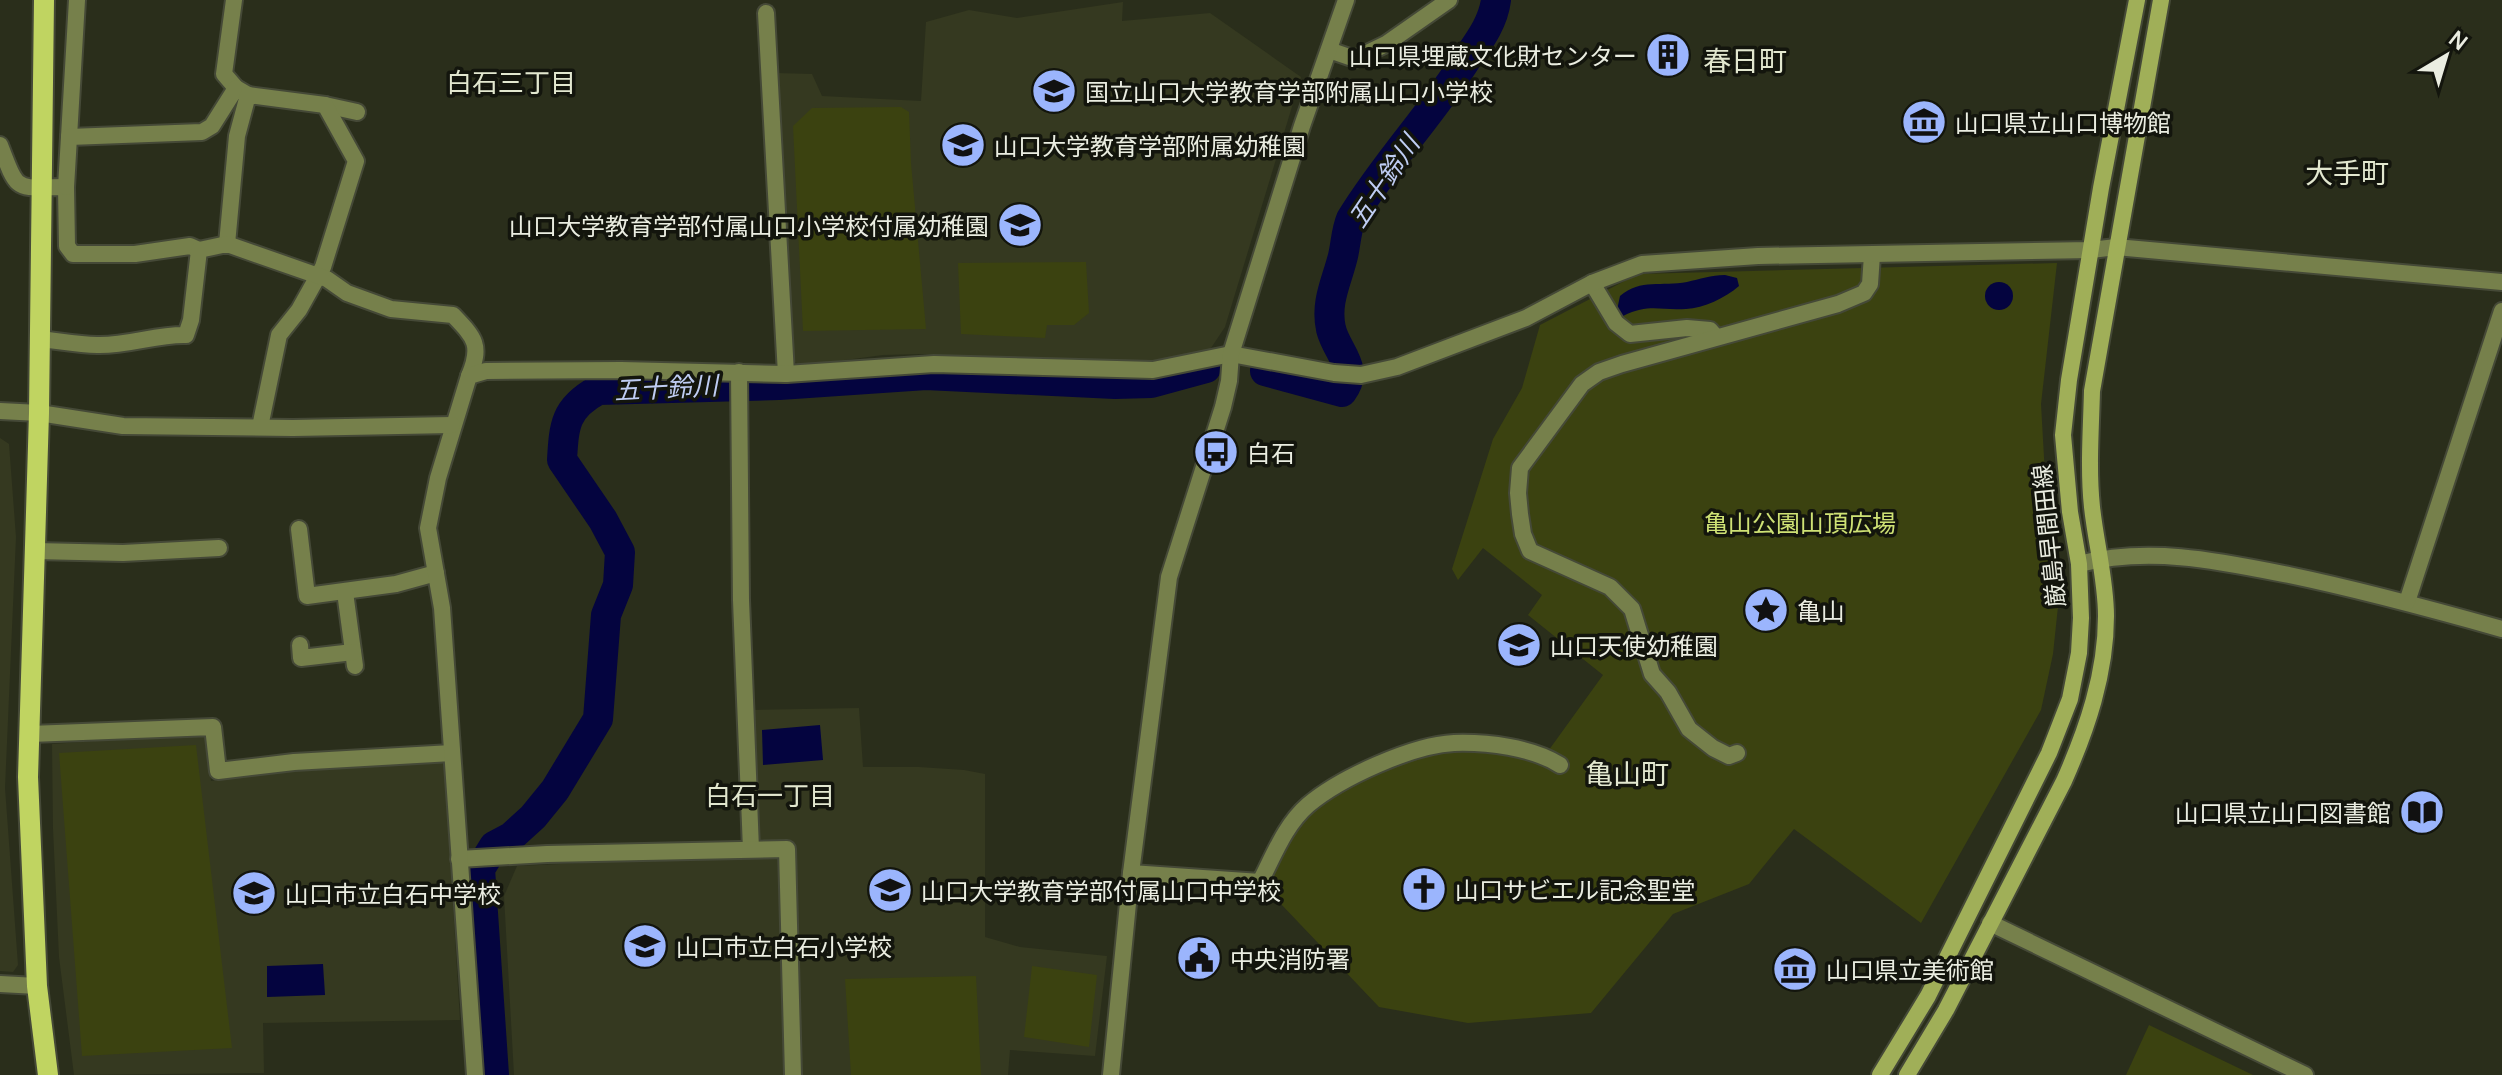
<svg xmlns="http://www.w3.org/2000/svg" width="2502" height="1075" font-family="Manrope,'Noto Sans JP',sans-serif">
  <rect width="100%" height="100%" fill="#2a2e1b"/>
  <g fill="#353920">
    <polygon points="1123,2 1122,21 1210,13 1301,77 1225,327 1209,351 1137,363 922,354 883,355 800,366 792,359 775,73 812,74 822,96 921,101 926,22 969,10 1017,18"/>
    <polygon points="0,438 9,444 16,537 5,788 18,965 13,972 0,971"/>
    <polygon points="859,708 863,767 919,767 964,770 985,774 985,937 1020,947 1107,956 1095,1056 1010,1050 1008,1075 801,1075 794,843 755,839 750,710"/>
    <polygon points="206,733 211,781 288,771 444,758 460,1020 263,1023 264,1073 74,1075 59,957 53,829 52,744"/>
    <polygon points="775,854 781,859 786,1075 514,1075 504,896 517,866"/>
  </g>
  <g fill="#3b4210">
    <polygon points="901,107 909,112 911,163 926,329 803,331 793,126 812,108"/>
    <polygon points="1086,262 1089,313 1074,325 1047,325 1045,338 961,334 958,263"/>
    <polygon points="2057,263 2041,404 2045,475 2057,554 2059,597 2053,654 2041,710 1921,923 1794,829 1749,884 1673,914 1591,1013 1468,1023 1379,1007 1260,882 1287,829 1352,774 1451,743 1546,754 1603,675 1528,615 1542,595 1483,548 1458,580 1452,569 1493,439 1522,388 1540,325 1638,274"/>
    <polygon points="196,745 232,1048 82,1056 59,753"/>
    <polygon points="1032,966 1097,975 1089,1047 1024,1037"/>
    <polygon points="976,976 981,1075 851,1075 845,979"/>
    <polygon points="2149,1025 2253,1075 2126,1075"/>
  </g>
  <g fill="#04043f">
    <path d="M1725,275l12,3 2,8c-14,12 -35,22 -53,23 -26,2 -36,-6 -63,7l-6,-6 3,-14c21,-18 42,-9 67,-14 13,-3 24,-7 38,-7z"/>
    <circle cx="1999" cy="296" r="14"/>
    <polygon points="820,725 823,760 763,765 762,730"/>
    <polygon points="323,964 325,995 267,997 267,966"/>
  </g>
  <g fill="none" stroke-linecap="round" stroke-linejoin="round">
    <g stroke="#04043f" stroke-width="30">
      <path d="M1265,371l77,21c18,-24 -5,-39 -11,-63 -6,-27 6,-48 12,-73 3,-13 3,-25 8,-37 34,-56 80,-104 115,-159 13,-19 27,-37 30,-60"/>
      <path d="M494,1075l-14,-206 14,-23 17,-9 22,-20 22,-27 43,-71 8,-104 12,-30 2,-33 -17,-32 -41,-60c2,-35 3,-52 36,-70l181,-5 147,-10 189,9 36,-1 55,-15"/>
    </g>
    <g stroke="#454937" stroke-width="20">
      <g id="minor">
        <polyline points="234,0 224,74 236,88"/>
        <polyline points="766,13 786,374"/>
        <polyline points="1329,50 1355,59 1386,44 1449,0"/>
        <polyline points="325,105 357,112"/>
        <polyline points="69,137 77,0"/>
        <path d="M0,145c19,50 15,42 66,42l1,59 6,8h62l55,-8 9,4"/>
        <polyline points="66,187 69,137 202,132 212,126 236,88 248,95"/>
        <polyline points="227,244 237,136 248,95 325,105 356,161 323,267 299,310 279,335 260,427"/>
        <polyline points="1592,283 1616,323 1630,334 1687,328 1710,330 1716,337"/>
        <path d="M40,339c19,2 39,6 57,6 31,1 60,-11 89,-10l5,-15 8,-70 28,-6 100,35 20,14 44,16 62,6c22,23 29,30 16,61"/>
        <polyline points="739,372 741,600 751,849"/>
        <polyline points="299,529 307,596 396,584 436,573"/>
        <polyline points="35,551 123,553 219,548"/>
        <path d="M2079,564c71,-18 140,-3 210,11 72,15 142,34 213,54"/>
        <polyline points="345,592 355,666"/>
        <polyline points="2407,602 2502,311"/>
        <polyline points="300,645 301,658 353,652"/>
        <polyline points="30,734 213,727 218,771 294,762 452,753"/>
        <polyline points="1737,753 1729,756 1713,748 1689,729 1668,692 1652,674 1632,609 1610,587 1530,551 1523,534 1520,514 1518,493 1520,468 1582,384 1599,372 1622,364 1838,304 1864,293 1870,284 1872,255"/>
        <polyline points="459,859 547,854 787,849 793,1075"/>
        <path d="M1131,873l129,9c14,-27 25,-57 48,-77 32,-27 104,-60 146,-62 33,-1 78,4 106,22"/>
        <polyline points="1990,923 2305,1075"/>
        <polyline points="0,984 37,986"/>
        <polyline points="475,1075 442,608 428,528 438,478 469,376 486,371 621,370 786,374 934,364 1153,370 1231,354 1334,373 1361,375 1397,367 1526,318 1592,283 1642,264 1758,256 2091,250 2116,247 2502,282"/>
      </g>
    </g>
    <g stroke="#454937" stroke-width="20">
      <g id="tertiary">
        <polyline points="0,411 39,413 123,426 293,428 452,425"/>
        <polyline points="1111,1075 1131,873 1169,577 1223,407 1229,381 1231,354 1302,126 1346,0"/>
      </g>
    </g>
    <g stroke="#454937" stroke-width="20">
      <g id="secondary">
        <polyline points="1880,1075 1928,996 2049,753 2070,699 2079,653 2081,618 2079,564 2070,512 2063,435 2069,380 2101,188 2137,0"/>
        <path d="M1907,1075l39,-65 118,-229c23,-52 42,-107 42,-165 0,-36 -10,-72 -14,-109 -4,-38 -1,-77 0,-116l69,-391"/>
      </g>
    </g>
    <g stroke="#454937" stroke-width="24">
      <polyline id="primary" points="44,0 39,413 28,777 37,986 48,1075"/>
    </g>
    <use href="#minor" stroke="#76804b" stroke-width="16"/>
    <use href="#tertiary" stroke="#76804b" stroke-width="16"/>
    <use href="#secondary" stroke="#a0af58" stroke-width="16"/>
    <use href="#primary" stroke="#c0d461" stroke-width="20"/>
  </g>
  <defs>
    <g id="building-disc" transform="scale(2.3)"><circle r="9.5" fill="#9bb5fd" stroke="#13150d"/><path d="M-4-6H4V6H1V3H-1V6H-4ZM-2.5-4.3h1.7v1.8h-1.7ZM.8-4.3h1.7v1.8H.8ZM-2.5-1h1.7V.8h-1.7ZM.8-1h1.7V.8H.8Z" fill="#111"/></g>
    <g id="school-disc" transform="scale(2.3)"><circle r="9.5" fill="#9bb5fd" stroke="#13150d"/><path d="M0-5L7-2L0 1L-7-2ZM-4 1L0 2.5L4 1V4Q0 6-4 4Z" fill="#111"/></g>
    <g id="museum-disc" transform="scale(2.3)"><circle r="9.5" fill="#9bb5fd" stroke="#13150d"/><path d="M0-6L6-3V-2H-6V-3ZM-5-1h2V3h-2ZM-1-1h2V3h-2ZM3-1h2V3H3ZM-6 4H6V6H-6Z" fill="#111"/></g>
    <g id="bus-disc" transform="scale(2.3)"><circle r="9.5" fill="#9bb5fd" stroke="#13150d"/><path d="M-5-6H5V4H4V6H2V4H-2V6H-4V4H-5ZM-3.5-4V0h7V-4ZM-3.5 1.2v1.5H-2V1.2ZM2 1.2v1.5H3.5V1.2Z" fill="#111"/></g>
    <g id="sight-disc" transform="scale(2.3)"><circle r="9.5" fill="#9bb5fd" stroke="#13150d"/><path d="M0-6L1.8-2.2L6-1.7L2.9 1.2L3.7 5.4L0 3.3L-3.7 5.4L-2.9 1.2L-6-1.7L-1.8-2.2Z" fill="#111"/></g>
    <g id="library-disc" transform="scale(2.3)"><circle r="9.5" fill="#9bb5fd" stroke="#13150d"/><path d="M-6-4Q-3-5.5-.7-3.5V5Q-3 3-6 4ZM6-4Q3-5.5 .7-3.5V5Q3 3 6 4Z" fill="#111"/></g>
    <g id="church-disc" transform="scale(2.3)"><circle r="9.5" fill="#9bb5fd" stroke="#13150d"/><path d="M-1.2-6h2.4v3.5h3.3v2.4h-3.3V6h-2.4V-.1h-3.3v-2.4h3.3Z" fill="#111"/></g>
    <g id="civic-disc" transform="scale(2.3)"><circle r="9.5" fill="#9bb5fd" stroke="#13150d"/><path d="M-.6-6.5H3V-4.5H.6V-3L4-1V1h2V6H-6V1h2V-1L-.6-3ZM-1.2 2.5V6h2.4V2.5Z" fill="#111"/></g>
  </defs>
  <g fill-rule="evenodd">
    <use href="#building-disc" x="1668" y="55"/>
    <use href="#school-disc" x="1054" y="91"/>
    <use href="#museum-disc" x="1924" y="122"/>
    <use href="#school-disc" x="963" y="145"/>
    <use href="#school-disc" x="1020" y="225"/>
    <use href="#bus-disc" x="1216" y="452"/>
    <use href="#sight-disc" x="1766" y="610"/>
    <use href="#school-disc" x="1519" y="645"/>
    <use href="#library-disc" x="2422" y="812"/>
    <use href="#church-disc" x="1424" y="889"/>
    <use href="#school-disc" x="890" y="890"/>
    <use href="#school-disc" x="254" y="893"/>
    <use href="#school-disc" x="645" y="946"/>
    <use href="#civic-disc" x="1199" y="958"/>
    <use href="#museum-disc" x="1795" y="969"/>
  </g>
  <g text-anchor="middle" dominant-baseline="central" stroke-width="7" stroke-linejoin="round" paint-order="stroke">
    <g font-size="24" fill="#eaede1" stroke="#13150d" text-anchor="start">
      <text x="1637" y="55" text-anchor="end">山口県埋蔵文化財センター</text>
      <text x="1085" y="91">国立山口大学教育学部附属山口小学校</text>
      <text x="1955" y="122">山口県立山口博物館</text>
      <text x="994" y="145">山口大学教育学部附属幼稚園</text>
      <text x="989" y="225" text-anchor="end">山口大学教育学部付属山口小学校付属幼稚園</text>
      <text x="1247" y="452">白石</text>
      <text x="1797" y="610">亀山</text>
      <text x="1550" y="645">山口天使幼稚園</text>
      <text x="2391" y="812" text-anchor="end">山口県立山口図書館</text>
      <text x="1455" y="889">山口サビエル記念聖堂</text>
      <text x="921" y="890">山口大学教育学部付属山口中学校</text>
      <text x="285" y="893">山口市立白石中学校</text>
      <text x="676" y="946">山口市立白石小学校</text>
      <text x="1230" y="958">中央消防署</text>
      <text x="1826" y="969">山口県立美術館</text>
    </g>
    <g font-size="24" fill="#cfe275" stroke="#13150d">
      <text x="1800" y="522">亀山公園山頂広場</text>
    </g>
    <g font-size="24" fill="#eaede1" stroke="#13150d">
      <text transform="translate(2048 536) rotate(-96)">厳島早間田線</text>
    </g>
    <g font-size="26" fill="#e2e7cf" stroke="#13150d">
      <text x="511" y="82">白石三丁目</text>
      <text x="770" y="795">白石一丁目</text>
    </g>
    <g font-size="26" font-style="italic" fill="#bfcdf3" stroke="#13150d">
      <text transform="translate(1383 181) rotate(-56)">五十鈴川</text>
      <text transform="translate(666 387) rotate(-3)">五十鈴川</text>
    </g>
    <g font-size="28" fill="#e2e7cf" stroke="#13150d">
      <text x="1745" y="60">春日町</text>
      <text x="2347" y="172">大手町</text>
      <text x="1627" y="773">亀山町</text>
    </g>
  </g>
  <g transform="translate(2446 56) rotate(38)" stroke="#13150d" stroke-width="6" paint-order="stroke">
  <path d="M0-6L14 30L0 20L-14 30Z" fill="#eaede1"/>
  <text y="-12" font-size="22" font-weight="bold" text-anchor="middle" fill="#eaede1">N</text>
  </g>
</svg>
